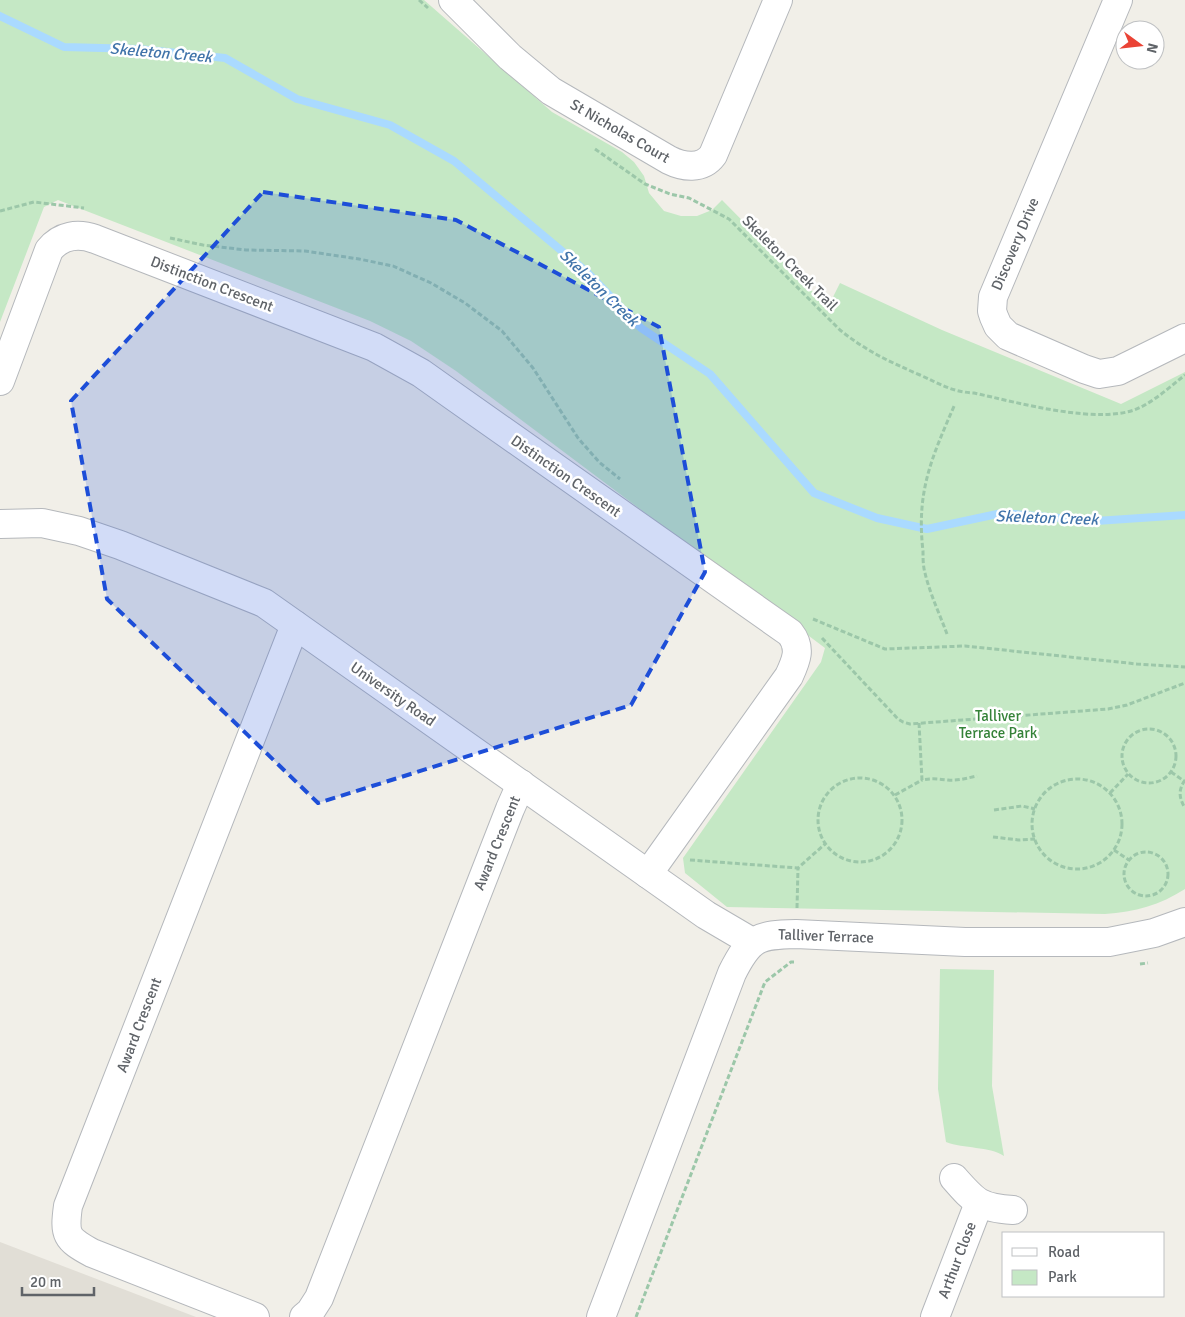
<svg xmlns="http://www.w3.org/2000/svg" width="1185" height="1317" font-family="Signika,sans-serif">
  <rect width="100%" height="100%" fill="#f1efe8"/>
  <polygon fill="#e1ded6" points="0,1242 196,1317 0,1317"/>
  <g fill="#c5e8c5">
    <path d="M0,0h424l128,112 70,40 12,10 10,14 5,17 15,18 17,5h16l15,-6 10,-10 106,107 12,-24 102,47 179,74 64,-32v517c-25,16 -50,23 -80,25l-378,-7 -42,-34 -2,-15 138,-196 4,-14 -369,-277 -45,-30 -41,-20 -312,-121 -14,7 -44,115z"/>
    <path d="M940,969l54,1 -2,116 12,70c-15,-10 -40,-7 -58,-14l-8,-53z"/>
  </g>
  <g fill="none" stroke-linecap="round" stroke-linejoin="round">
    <polyline stroke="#aadaff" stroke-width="8" points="0,16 64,47 139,49 225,58 297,99 390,125 454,161 587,272 641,328 710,374 814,493 877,518 927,529 1002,513 1096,521 1185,515"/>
    <g stroke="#b5b8bc" stroke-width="30">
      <g id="street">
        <path d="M453,0l57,57 41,34 118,69c14,7 33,10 44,-5l65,-155"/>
        <polyline points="1118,0 993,297 992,311 994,317 998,326 1008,336 1084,369 1099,374 1118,371 1185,338"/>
        <path d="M0,381l49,-131c12,-15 29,-17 46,-11l279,108 47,26 31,22 338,238c12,15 6,28 -1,43l-141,198"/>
        <polyline points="0,524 42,523 79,531 120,545 264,603 706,915 752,942"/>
        <path d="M954,1178c21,24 26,30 59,32"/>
        <path d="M255,1317l-163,-64c-26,-14 -28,-18 -24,-47l227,-581"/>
        <polyline points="304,1317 310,1312 319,1298 510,809 521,784"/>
        <path d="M601,1317l131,-344c18,-36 26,-38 64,-39l169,8h144l45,-9 31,-11"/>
        <polyline points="935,1317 979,1203"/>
      </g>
    </g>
    <g stroke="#9cc7a9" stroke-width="3" stroke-dasharray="5 2.5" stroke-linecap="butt">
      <polyline points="419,0 428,8"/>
      <path d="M595,149l50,35 25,10 19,4 40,21 111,111c26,21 50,32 80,45 20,9 32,17 54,18 42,9 129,34 167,14 16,-8 30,-21 44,-32"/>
      <polyline points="0,211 34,202 84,208"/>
      <polyline points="170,238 203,245 246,250 305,251 359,259 393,266 431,283 465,303 502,331 533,368 578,438 599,462 620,479"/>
      <polyline points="813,619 885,649 965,646 1137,664 1185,667"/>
      <path d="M947,634c-7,-19 -17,-40 -22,-61 -2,-7 -2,-15 -2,-22 -7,-60 9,-94 32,-147"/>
      <polyline points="822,638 898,719 903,722 910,724 1108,709 1127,705 1185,683"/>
      <path d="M919,723l3,57c10,-2 16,-1 26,0 10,1 19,-2 29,-4"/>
      <circle cx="1149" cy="756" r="27"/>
      <polyline points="1171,772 1184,781"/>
      <circle cx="860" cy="820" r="42"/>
      <circle cx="1077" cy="824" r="45"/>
      <path d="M1185,780c-7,10 -6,18 0,28"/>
      <polyline points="1110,793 1128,774"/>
      <polyline points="895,795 922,780"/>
      <polyline points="994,810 1022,806 1035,809"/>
      <polyline points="993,837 1019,840 1035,839"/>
      <polyline points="1114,850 1129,860"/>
      <circle cx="1146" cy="874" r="22"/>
      <polyline points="690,860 798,868 825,844"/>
      <polyline points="797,908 798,868"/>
      <polyline points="1140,964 1148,963"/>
      <polyline points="636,1317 765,982 791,962 794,962"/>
    </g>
    <use href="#street" stroke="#fff" stroke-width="28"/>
  </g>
  <path fill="#1d4ed8" fill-opacity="0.2" stroke="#1d4ed8" stroke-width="4" stroke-dasharray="10 6" stroke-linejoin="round" d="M263,192l193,28 203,107 46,245 -74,133 -313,98 -211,-204 -36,-198z"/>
  <g text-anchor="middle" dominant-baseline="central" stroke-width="5" stroke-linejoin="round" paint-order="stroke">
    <g font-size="15" fill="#5f6368" stroke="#fff">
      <text transform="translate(620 131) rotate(30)">St Nicholas Court</text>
      <text transform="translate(1015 244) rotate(-67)">Discovery Drive</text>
      <text transform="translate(790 263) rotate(45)">Skeleton Creek Trail</text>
      <text transform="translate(212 284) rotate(21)">Distinction Crescent</text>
      <text transform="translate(566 476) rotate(35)">Distinction Crescent</text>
      <text transform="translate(393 694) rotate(35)">University Road</text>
      <text transform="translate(497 843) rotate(-68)">Award Crescent</text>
      <text transform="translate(826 936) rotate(2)">Talliver Terrace</text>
      <text transform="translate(139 1025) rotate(-69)">Award Crescent</text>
      <text transform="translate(957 1260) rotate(-69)">Arthur Close</text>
    </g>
    <g font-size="15" fill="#348238" stroke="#fff">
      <text x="998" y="716">Talliver<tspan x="998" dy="17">Terrace Park</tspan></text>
    </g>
    <g font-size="16" font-style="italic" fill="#4174aa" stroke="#fff">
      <text transform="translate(161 53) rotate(5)">Skeleton Creek</text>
      <text transform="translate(599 288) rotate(44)">Skeleton Creek</text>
      <text transform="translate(1047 518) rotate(2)">Skeleton Creek</text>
    </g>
  </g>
  <rect x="1002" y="1232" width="162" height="65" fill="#ffffff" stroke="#bfc1c3"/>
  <rect x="1012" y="1248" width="25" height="8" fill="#ffffff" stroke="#bfc1c3"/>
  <text x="1048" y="1257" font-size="15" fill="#5f6368">Road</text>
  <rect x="1012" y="1270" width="25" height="15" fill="#c5e8c5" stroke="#bfc1c3"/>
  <text x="1048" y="1282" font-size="15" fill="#5f6368">Park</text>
  <g transform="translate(1140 45) rotate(105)"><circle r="24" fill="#ffffff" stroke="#bfc1c3"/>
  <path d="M0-4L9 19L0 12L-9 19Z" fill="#ea4335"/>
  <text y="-8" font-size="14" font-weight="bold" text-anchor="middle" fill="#5f6368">N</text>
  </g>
  <path d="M22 1287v8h72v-8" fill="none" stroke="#5f6368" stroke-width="2.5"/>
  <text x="30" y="1287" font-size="15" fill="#5f6368" stroke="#ffffff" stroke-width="4" paint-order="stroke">20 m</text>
</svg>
